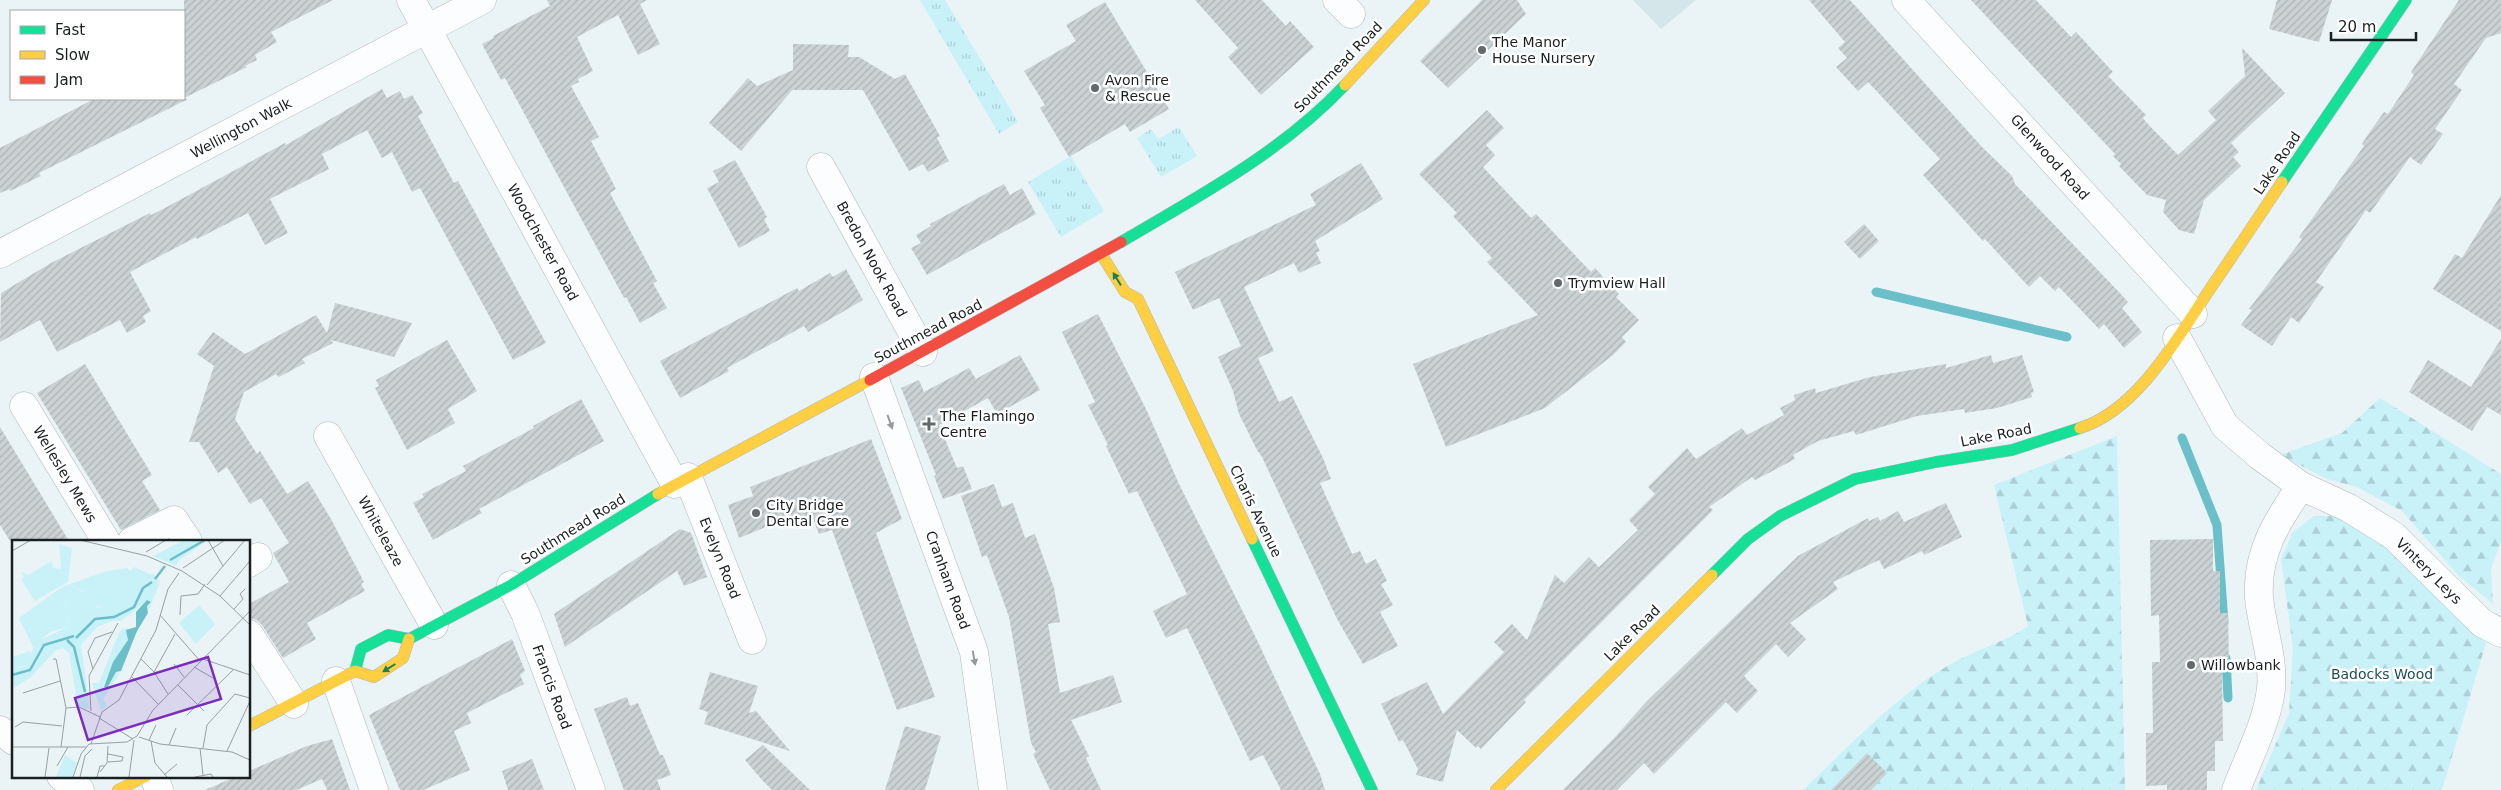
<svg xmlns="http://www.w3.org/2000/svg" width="2501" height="790" font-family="'DejaVu Sans',sans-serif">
  <defs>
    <pattern id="grass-tufts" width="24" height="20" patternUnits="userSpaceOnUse" patternTransform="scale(1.25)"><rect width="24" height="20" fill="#c8f2f8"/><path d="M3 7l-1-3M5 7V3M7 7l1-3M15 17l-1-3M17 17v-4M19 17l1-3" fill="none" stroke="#abcfd4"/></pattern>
    <pattern id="forest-firs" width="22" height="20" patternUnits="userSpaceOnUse" patternTransform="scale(1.25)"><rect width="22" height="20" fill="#c8f2f8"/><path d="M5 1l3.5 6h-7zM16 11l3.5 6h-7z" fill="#abcfd4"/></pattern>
    <pattern id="building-hatch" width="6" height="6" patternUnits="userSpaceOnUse" patternTransform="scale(1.25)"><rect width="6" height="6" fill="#cbd2d3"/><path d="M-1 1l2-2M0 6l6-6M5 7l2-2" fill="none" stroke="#aeb4b5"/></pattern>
  </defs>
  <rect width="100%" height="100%" fill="#eaf4f6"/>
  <polygon fill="#d4e6e9" points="1633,0 1696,0 1661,29"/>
  <g fill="url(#grass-tufts)">
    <polygon points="920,0 945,0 1018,122 999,134"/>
    <polygon points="1179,127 1197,156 1161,177 1137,138 1151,129 1158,139"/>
    <polygon points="1071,156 1104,211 1061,237 1028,182"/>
  </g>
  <g fill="url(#forest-firs)">
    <polygon points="2380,398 2501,474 2501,541 2491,569 2493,604 2457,574 2402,511 2357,487 2327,479 2280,455 2342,433"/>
    <path d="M2117,436l8,354h-322c45,-43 92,-93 146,-125 25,-15 55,-22 79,-39l-34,-141z"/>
    <polygon points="2314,516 2338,516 2386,545 2444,606 2486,643 2442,790 2256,790 2289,713 2293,649 2281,558 2293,532"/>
  </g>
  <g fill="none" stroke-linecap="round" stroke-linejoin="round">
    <g stroke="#6abfc9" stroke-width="9">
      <polyline points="1876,292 2067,337"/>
      <polyline points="2182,438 2217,525 2224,623"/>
      <polyline points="2226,658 2228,698"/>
    </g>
  </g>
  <g fill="url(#building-hatch)">
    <polygon points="184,0 333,0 271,32 277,42 255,55 257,60 245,66 247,67 184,98"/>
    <polygon points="547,0 647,0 640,4 660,44 638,55 618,15 577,37 593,71 578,79 579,82 571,86 599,137 591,141 616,189 610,193 657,281 653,283 667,308 640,323 626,297 624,298 505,78 501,80 482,44 494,38 493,36 550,6"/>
    <polygon points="1195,0 1262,0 1286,26 1290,21 1314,47 1261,95 1228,57 1238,48"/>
    <polygon points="1482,0 1517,0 1526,14 1448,88 1420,61"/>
    <polygon points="1809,0 1850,0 1982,147 2012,176 2015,184 2118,291 2128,302 2122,308 2142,332 2124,348 2104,324 2099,329 2059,287 2055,291 2040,276 2029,287 1985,239 1983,241 1923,175 1940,159 1868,82 1858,91 1836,67 1847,58 1838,48 1845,42"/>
    <polygon points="1971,0 2036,0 2071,37 2076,32 2113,72 2108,76 2146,115 2143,118 2145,121 2178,155 2216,120 2208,111 2245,76 2242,48 2285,93 2231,143 2239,152 2233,157 2241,166 2204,200 2194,234 2179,230 2163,212 2166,200 2147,195 2119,166 2121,164 2113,156 2115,154"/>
    <polygon points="2277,0 2332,0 2319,42 2269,29"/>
    <polygon points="2459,0 2501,0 2501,33 2486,38 2454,84 2462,90 2435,129 2443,134 2421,165 2410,157 2370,213 2366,210 2316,282 2324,287 2299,323 2291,317 2272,346 2241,325 2252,310 2249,309 2302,239 2299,237 2364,146 2362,144 2369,133 2384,112 2388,114 2414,75 2411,72"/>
    <polygon points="1105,2 1169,109 1130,132 1125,124 1069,157 1040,108 1045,105 1024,71 1076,41 1066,25"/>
    <polygon points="793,44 849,45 848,57 859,57 895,79 905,74 940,136 937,138 949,161 928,172 923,164 909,171 863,90 792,90 741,151 709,123 748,78 757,86 793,70"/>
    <polygon points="382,89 387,98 400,91 404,99 412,95 423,113 418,116 434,146 454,183 458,181 546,343 513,360 420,188 412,192 392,152 382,158 367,130 322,154 329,169 270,199 288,233 265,245 248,213 197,239 196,237 130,272 151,311 143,316 146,322 127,333 120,320 57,352 40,320 0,342 1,293 51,263 150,213 151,215 163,209 285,143 286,145"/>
    <polygon points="94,99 188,99 39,173 41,176 10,191 10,189 0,193 0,148"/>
    <polygon points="1487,110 1504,128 1486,145 1495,155 1483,167 1531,218 1536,214 1591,272 1595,268 1619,294 1616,297 1639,320 1622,337 1626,342 1613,355 1545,408 1446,447 1413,364 1538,315 1487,262 1492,258 1453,216 1457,213 1419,174"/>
    <polygon points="735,160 767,217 764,219 770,231 739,248 707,188 719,182 713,171"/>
    <polygon points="1361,163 1383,199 1315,241 1320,251 1316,253 1321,263 1299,273 1294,263 1244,287 1274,351 1258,358 1279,402 1292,396 1323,458 1331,479 1320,483 1352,554 1360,551 1366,564 1376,559 1387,581 1381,584 1393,605 1380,612 1398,646 1363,664 1337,619 1262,457 1257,450 1239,414 1233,391 1218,357 1241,346 1219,298 1193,310 1175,272 1316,205 1310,194"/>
    <polygon points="1004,184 1010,195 1022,188 1036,214 927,275 911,248 921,243 916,235 931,226 930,224"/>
    <polygon points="2501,195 2501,331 2433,289 2455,254 2462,258"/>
    <polygon points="1864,224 1879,241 1860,259 1844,242"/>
    <polygon points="846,269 863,300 808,332 804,326 727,368 729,371 680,398 660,361 797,288 799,291 830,273 833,277"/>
    <polygon points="335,303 412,323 394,357 331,340 333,343 302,359 305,363 279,377 276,374 244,392 235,419 257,454 260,451 287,494 308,481 331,519 364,582 361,584 365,591 307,623 316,639 283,658 262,625 257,620 249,618 249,604 289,582 273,553 289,543 261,498 250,504 227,467 218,473 199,442 189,442 214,366 197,354 213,332 245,354 316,315 327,333"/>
    <polygon points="1098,314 1146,409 1179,484 1256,638 1320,774 1325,790 1281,790 1263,755 1250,761 1187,628 1166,638 1153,611 1187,594 1137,491 1129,494 1106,446 1108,445 1088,405 1095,402 1062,332"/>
    <polygon points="2501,339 2501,415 2487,407 2472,431 2409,392 2428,360 2471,387"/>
    <polygon points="447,340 477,391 448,409 455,423 407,450 375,388 379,386 376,380"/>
    <polygon points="1020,355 1040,390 997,414 988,398 939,425 957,468 963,466 972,489 943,499 934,476 936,475 901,388 919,380 924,392 969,368 976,379"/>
    <polygon points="1991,355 1993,363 2022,355 2034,392 2031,393 2032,397 1997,408 1965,413 1964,409 1917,416 1856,435 1854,431 1818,441 1793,455 1795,459 1755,480 1752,477 1709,507 1713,510 1524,700 1526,702 1481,749 1478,746 1476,748 1457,730 1443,782 1416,775 1418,769 1403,740 1399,742 1381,704 1427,682 1443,714 1504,652 1494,642 1512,624 1527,640 1555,575 1564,583 1589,557 1599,567 1638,530 1629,520 1655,494 1648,487 1687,448 1696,459 1742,428 1747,435 1784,415 1780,408 1795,400 1794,395 1815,388 1816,393 1870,377 1946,364 1946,368"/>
    <polygon points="85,364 152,475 142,481 160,510 121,530 37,393"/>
    <polygon points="581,399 604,441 479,509 482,513 433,540 413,503 424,497 422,494 466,471 463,466 534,428 533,426"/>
    <polygon points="0,427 69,541 10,541 0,525"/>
    <polygon points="871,439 902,519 876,533 935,697 897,710 832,530 819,534 813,519 789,528 785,519 739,538 728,505 753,496 750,487"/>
    <polygon points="994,484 1002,507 1013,503 1025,538 1035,534 1054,588 1060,622 1048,624 1060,693 1113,675 1122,702 1071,720 1089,756 1086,758 1101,790 1050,790 1033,754 1036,752 1031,743 1009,617 987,555 982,557 961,496"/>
    <polygon points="1946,503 1962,537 1924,555 1922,551 1884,569 1879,560 1833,582 1838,589 1790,623 1806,639 1788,657 1776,644 1744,676 1758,691 1737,713 1726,702 1654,774 1644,763 1617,790 1563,790 1616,736 1647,701 1798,556 1868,518 1869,521 1878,517 1880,521 1898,511 1904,522"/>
    <polygon points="680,529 691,533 707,577 684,586 677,571 565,647 554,614"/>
    <polygon points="2213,539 2213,571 2220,571 2220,613 2228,613 2229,669 2222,669 2223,741 2215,741 2215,771 2207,771 2207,790 2167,790 2167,785 2146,786 2146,733 2153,733 2152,662 2160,662 2159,615 2151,616 2150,540"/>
    <polygon points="512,639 525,671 520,675 524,684 467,713 471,723 454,731 470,770 423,790 400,790 369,715"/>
    <polygon points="710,672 758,686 749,713 756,711 790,751 704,724 708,712 699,709"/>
    <polygon points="627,697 630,706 638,703 660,755 663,755 671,775 657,780 661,790 624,790 594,709"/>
    <polygon points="905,726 941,736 925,790 885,790"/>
    <polygon points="332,739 350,790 327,790 322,779 296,790 205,790 237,776 249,776 249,771 307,746"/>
    <polygon points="763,745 810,790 772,790 763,781 745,760"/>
    <polygon points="1867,753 1887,773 1871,790 1831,790"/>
    <polygon points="532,759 544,790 508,790 502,771"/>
  </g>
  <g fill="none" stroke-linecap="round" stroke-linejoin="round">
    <g stroke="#b0b8b8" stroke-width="29">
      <g id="street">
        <polyline points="411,0 675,484"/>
        <polyline points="1337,0 1351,14"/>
        <polyline points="1906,0 2193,314"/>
        <polyline points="821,167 923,352"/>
        <polyline points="0,254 482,0"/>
        <polyline points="2177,338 2225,426 2260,456 2301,486 2349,508 2394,536 2482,623 2501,633"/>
        <polyline points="874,377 974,652 993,790"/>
        <polyline points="24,406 106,541"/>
        <polyline points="328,436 434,625"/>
        <polyline points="688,477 752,640"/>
        <polyline points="132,541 174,520 188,541"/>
        <polyline points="249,563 258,557"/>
        <polyline points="511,585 525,613 591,790"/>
        <polyline points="249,634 294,704"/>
        <polyline points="336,681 374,790"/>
        <polyline points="0,730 14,741"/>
        <polyline points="61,776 80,790"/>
        <polyline points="154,776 159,790"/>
        <path d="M2236,790c12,-32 31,-67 35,-101 3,-31 -9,-61 -12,-91 -3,-45 18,-77 42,-112"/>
      </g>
    </g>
    <g stroke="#b0b8b8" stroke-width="12">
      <g id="fast">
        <polyline points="2282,182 2406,0"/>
        <path d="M1121,242c78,-46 161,-90 224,-157"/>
        <polyline points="1252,539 1372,790"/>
        <polyline points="1712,575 1748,539 1780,516 1855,479 1936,462 2012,450 2080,428"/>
        <polyline points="355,671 361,649 388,635 409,639 511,585 658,494"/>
      </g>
    </g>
    <g stroke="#b0b8b8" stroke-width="12">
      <g id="slow">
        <polyline points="1345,85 1424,0"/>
        <polyline points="1101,254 1125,292 1138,299 1252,539"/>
        <path d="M2080,428c58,-18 98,-91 130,-139 24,-35 48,-71 72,-107"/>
        <polyline points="658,494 870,380"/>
        <polyline points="249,726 355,671 374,677 403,658 409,639"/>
        <polyline points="118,790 146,776"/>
        <polyline points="1496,790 1712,575"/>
      </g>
    </g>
    <g stroke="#b0b8b8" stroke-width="12">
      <polyline id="jam" points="870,380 1121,242"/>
    </g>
    <use href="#street" stroke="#fcfdfe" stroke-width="28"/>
    <use href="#fast" stroke="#16e098" stroke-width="11"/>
    <use href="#slow" stroke="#ffcf43" stroke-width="11"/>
    <use href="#jam" stroke="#f24e42" stroke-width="11"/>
  </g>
  <defs><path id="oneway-solid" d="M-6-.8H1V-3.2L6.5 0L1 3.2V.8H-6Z" transform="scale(1.25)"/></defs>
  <g fill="#18805c">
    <use href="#oneway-solid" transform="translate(1117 279) rotate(-122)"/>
    <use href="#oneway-solid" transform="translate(389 668) rotate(148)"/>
  </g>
  <g fill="#969a9b">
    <use href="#oneway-solid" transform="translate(890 422) rotate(70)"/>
    <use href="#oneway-solid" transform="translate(974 658) rotate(80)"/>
  </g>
  <g fill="#636a6c" stroke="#fff" stroke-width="2">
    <circle cx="1482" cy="50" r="5"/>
    <circle cx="1095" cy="88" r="5"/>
    <circle cx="1558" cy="283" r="5"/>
    <path d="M926.5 416.5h5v5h5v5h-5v5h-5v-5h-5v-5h5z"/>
    <circle cx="756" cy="513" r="5"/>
    <circle cx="2191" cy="665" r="5"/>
  </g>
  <g text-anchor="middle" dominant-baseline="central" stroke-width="5" stroke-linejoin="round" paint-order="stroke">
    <g font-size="14" fill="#1a2021" stroke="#fff" text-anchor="start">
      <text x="1492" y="42">The Manor<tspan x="1492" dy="16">House Nursery</tspan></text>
      <text x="1105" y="80">Avon Fire<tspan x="1105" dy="16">&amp; Rescue</tspan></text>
      <text x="1568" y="283">Trymview Hall</text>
      <text x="940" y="416">The Flamingo<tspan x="940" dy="16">Centre</tspan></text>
      <text x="766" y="505">City Bridge<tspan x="766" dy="16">Dental Care</tspan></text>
      <text x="2201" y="665">Willowbank</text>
    </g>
    <g font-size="14" fill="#1a2021" stroke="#fff">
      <text transform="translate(1338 67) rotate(-46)">Southmead Road</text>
      <text transform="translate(241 128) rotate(-28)">Wellington Walk</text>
      <text transform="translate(2050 157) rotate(48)">Glenwood Road</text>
      <text transform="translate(2277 163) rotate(-56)">Lake Road</text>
      <text transform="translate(543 242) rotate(61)">Woodchester Road</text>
      <text transform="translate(872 259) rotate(61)">Bredon Nook Road</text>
      <text transform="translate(928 331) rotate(-28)">Southmead Road</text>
      <text transform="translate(1996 435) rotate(-11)">Lake Road</text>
      <text transform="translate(65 474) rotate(59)">Wellesley Mews</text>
      <text transform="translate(1256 511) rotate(64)">Charis Avenue</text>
      <text transform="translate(573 529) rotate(-32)">Southmead Road</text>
      <text transform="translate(381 531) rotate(61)">Whiteleaze</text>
      <text transform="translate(720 558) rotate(68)">Evelyn Road</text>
      <text transform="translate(2429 571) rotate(45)">Vintery Leys</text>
      <text transform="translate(948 580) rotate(70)">Cranham Road</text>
      <text transform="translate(1632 633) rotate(-45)">Lake Road</text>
      <text transform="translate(552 687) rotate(70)">Francis Road</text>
    </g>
    <g font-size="14" fill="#1e4f55" stroke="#fff">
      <text x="2382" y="674">Badocks Wood</text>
    </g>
  </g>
  <g transform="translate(12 540)">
    <rect width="238" height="238" fill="#eaf4f6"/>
    <path d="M47,4l13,4 -4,34 -33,19 -14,-22 3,-2 -3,-5 7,3 24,-14 1,7 8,1z" fill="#c8f2f8"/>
    <path d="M141,34l7,8 -11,28 -2,-4 4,-4 -3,-2 -27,21 -7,-1 -17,7 -16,18 9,65 -12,-4 -9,-53 -6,-5 -7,2 -25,27 -19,12v-19l13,-4 11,-24 32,-15 -3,-27 5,-15 15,8 -9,1 20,14 9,-3 11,1 16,-12 8,-14zM116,88v12l-15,22 -10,25h4l9,-15 4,1 -17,26 4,7 -6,5 -9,-28h7l19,-48 4,-6z" fill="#c8f2f8"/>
    <path d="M172,0h24l-29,20 -3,6 -23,-10zM122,27l18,8 -12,5 -8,14 -16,12h-18l-12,6 -9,-6 -2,-12 10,-2 -15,-7 -5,15 3,27 -18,5 -17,15 -14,-29 43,-31 41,-15 24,-4 3,3zM18,111v12l-18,7v-13zM53,215l12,8 -5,14h-16z" fill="#c8f2f8"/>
    <path d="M35,28l9,16 -9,5 -9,-15zM23,35l9,16 -10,5 -9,-15zM40,65l10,19 -12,7 -11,-19zM187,65l16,19 -19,20 -17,-21zM25,73l11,19 -13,7 -11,-18z" fill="#c8f2f8"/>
    <path d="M135,60l4,2 -4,4 1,7 -11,18 -16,40 -5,1 -9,16 -3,-1 9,-25 15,-22 -2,-10 10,-3v-15z" fill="#6abfc9"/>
    <path fill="none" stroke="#6abfc9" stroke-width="2.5" d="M158,20l35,-20M143,39l10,-13M64,98l19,-19 19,-2 20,-10 9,-19 9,-6M55,100l7,7 11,45M0,135l18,-5 14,-25 30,-9"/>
    <path fill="none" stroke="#979fa1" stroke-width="1" d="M68,0l67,16 35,15 38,25 30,29M196,0l15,26M0,11l19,-11M134,12l20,-12M171,28l42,-28M195,45l38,-45M208,56l30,-35M222,69l9,-10 -3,-5 5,-5M148,75l40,46M168,75l1,-19 17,-2 7,-10M41,119h3l10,49 -5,39M129,119l13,13 14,22M191,119l47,16M162,124l10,13M182,127l19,11M81,129l-5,-17 7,-14 17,-6M142,132l21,-38M119,136l27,28M166,145l26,26M11,153l37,-12M54,168l13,-1 21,10M79,171l-2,-35 29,-53M175,175l47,-46M87,178l34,21M3,187l8,-5 39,4M127,197l21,7 72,8 18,8M137,200l7,-15M139,201l4,22 12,14M115,202l10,-6 16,-26 97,-99M79,204l11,-32 17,-12 37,-70 12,-41 11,-16M157,205l7,-17M0,207h74M188,208l3,27M191,208l4,-23 28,-31 15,4M215,211l23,-50M96,222l14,-1 1,-4 -15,-3M45,226l11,-19M88,232l7,-9 1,-17M152,235l13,-11M33,237l4,-29M61,237l8,-23 8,-10 38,-2M68,237l5,-21 7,-7M85,237l3,-11h5M117,237l5,-37M183,237l16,-3 2,3"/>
    <path fill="#7b2cbf" fill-opacity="0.15" stroke="#7b2cbf" stroke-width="2.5" d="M196,117l13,42 -133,41 -13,-42z"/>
    <rect width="238" height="238" fill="none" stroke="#1a2021" stroke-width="2.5"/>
  </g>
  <rect x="10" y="10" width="175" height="90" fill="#ffffff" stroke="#a3a6a6"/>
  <rect x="20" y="26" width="25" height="8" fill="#16e098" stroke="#a3a6a6"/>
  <text x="55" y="35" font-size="15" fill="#1a2021">Fast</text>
  <rect x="20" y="51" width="25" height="8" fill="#ffcf43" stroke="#a3a6a6"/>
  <text x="55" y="60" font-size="15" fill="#1a2021">Slow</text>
  <rect x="20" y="76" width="25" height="8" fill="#f24e42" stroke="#a3a6a6"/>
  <text x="55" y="85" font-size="15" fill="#1a2021">Jam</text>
  <path d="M2331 32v8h85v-8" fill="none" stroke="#1a2021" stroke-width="2.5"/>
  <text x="2338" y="32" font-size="15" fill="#1a2021" stroke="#ffffff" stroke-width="4" paint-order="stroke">20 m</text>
</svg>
